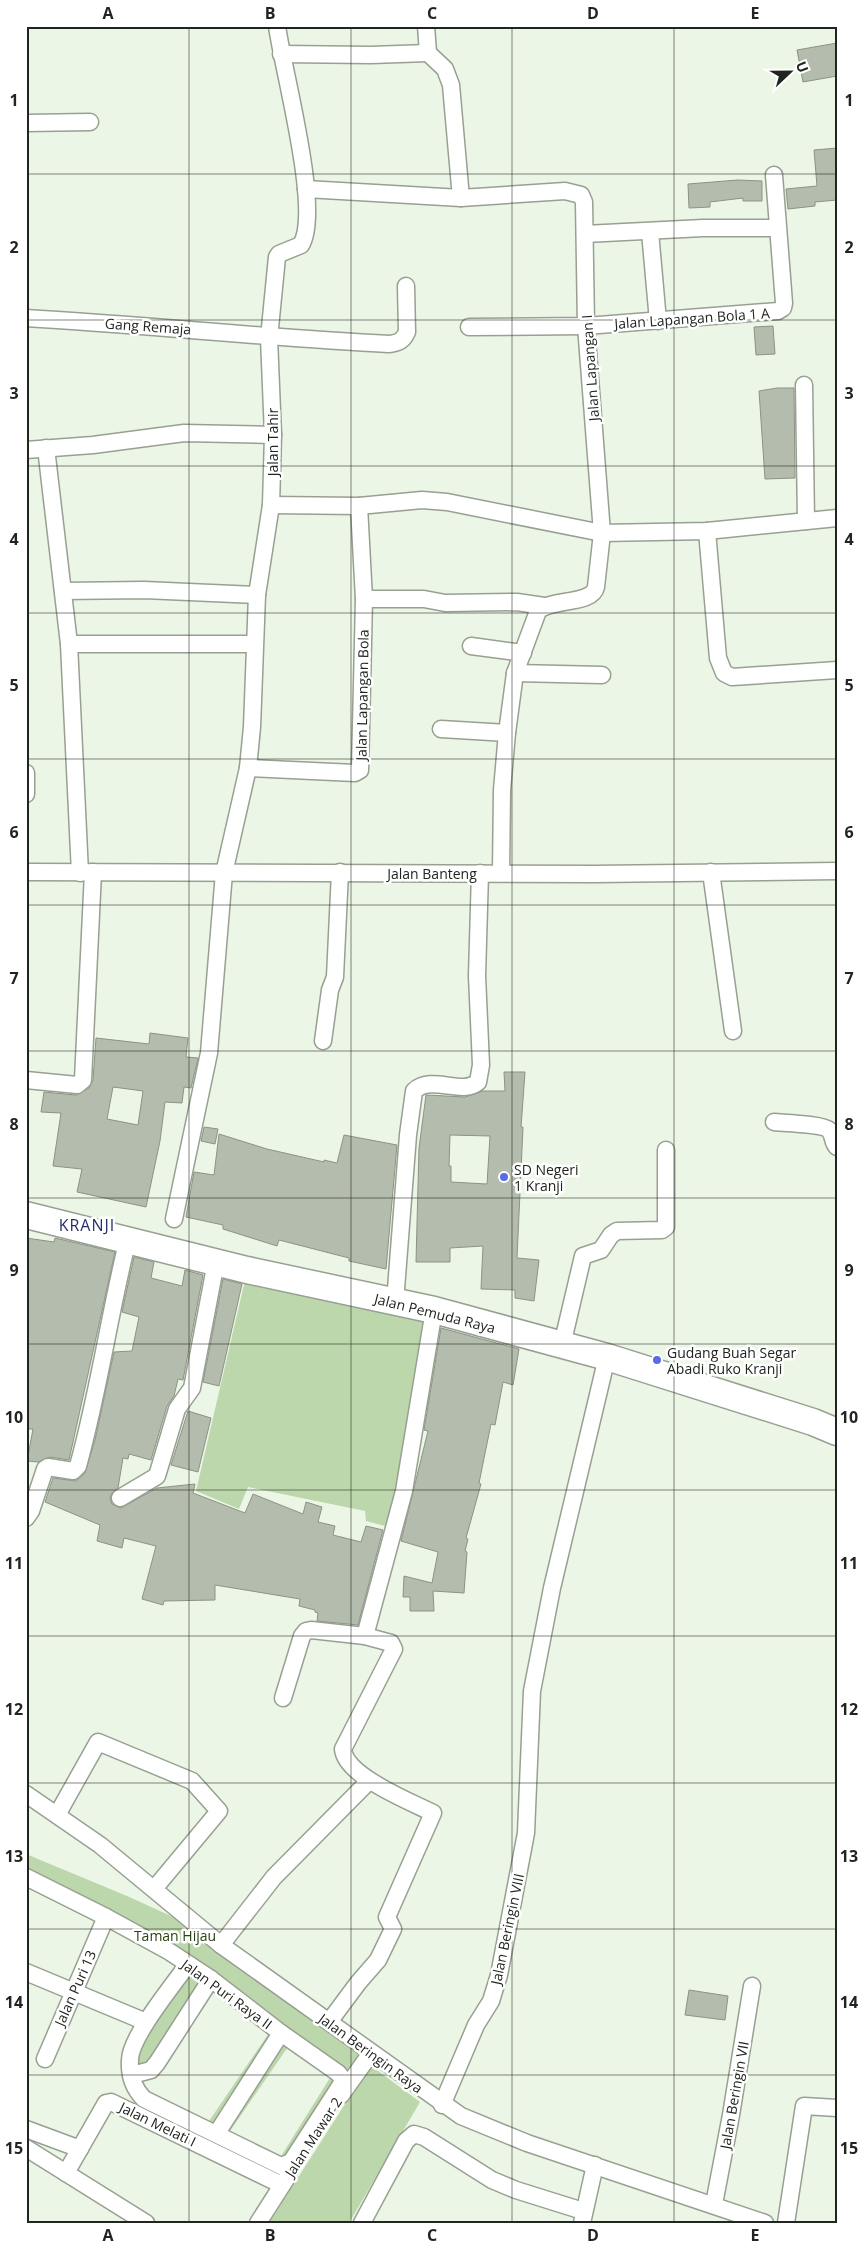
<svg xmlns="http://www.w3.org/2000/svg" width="863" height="2249" font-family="'Open Sans',sans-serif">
  <rect width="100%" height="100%" fill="#ecf6e6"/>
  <g fill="#bdd7ac">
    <polygon points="246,1276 427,1316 389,1527 366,1521 365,1511 248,1487 239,1509 196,1491"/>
    <polygon points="26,1854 127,1896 182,1921 365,2053 349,2076 283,2030 26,1872"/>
    <polygon points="188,1966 208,1979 151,2068 134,2073 136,2048"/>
    <polygon points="271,2030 290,2044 228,2134 207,2124"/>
    <polygon points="370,2065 420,2102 349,2223 269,2223"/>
    <polygon points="333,2073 341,2081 288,2163 278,2161"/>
  </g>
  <g fill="#b3bcad" stroke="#8b9385" fill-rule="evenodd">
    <polygon points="837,43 837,76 803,82 797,50"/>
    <polygon points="837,148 837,200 815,202 815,206 788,209 786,189 817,186 814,150"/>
    <polygon points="738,180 762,181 762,201 743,201 743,198 710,202 710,207 689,208 688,184"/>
    <polygon points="773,326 775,354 756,355 754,327"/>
    <polygon points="777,388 794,388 795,478 765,479 759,391"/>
    <path d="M150,1033l38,5 -2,19 12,1 -7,30 -7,-1 -2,16 -17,-1 -5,39 -14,66 -69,-15 5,-23 -29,-3 8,-53 -20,-1 3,-20 32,3 13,-7 4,-8 3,-42 53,6zM113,1087l30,4 -5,34 -31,-6z"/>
    <path d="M504,1072h21l-4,55h2l-6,131 22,2 -5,41 -19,-3v-8l-34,-1 2,-43 -33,2v14h-34l3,-114 7,-53 39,2 18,-6h22zM450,1135l40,1 -3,48 -36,-2v-16h-2z"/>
    <polygon points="204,1127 218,1129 215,1144 201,1141"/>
    <polygon points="219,1134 267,1149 324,1162 324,1160 337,1163 344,1135 397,1145 386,1269 349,1261 349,1258 279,1240 277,1246 223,1229 223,1225 186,1217 194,1172 214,1175"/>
    <polygon points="26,1238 54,1242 55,1238 115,1252 69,1460 50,1457 38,1462 27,1461 33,1429 26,1429"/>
    <polygon points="134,1257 154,1262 151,1278 182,1286 185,1270 203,1275 183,1380 178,1379 174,1396 167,1406 151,1460 129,1454 128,1459 123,1458 118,1488 112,1493 110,1498 112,1504 121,1508 157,1488 195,1484 193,1493 245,1513 253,1494 303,1514 306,1502 322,1507 318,1522 335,1526 333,1535 361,1542 366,1526 383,1530 358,1625 317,1621 318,1613 315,1612 315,1610 299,1606 300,1599 215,1585 215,1600 164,1601 163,1605 142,1599 156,1546 124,1538 122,1548 97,1541 100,1525 45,1502 53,1478 76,1481 85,1473 95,1440 114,1352 132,1351 139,1317 122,1312"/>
    <polygon points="223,1279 242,1284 219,1386 203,1382"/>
    <polygon points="441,1328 519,1349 513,1385 503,1382 495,1425 491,1424 479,1483 481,1484 466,1538 468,1539 465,1551 467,1552 464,1593 433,1591 434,1611 410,1611 410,1597 403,1597 404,1576 432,1583 438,1552 401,1541 428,1431 424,1430"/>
    <polygon points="188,1411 211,1418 198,1472 171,1465"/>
    <polygon points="689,1990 728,1996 725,2020 685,2015"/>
  </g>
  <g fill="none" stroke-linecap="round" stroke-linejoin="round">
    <g stroke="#97a091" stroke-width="19">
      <g id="minor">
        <polyline points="426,26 428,53 445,69 451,85 461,198"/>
        <polyline points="281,54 371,55 428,53"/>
        <polyline points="26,123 90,122"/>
        <path d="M306,189l155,9 104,-7 16,4 3,7 2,124 16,207 -6,54c-4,18 -44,11 -58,24l-23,62 -8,60 -5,57 -1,83"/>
        <polyline points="650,232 658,321"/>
        <polyline points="585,234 703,228 776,228"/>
        <path d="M26,318c121,7 242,20 363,26 9,-1 14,-3 18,-12l-1,-46"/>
        <polyline points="469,327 586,326 778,311 783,308 784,303 774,175"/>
        <polyline points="804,385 806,521"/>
        <polyline points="46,448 69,644 80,873"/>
        <polyline points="26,450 93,445 184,433 273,435"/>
        <polyline points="271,505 359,506 422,500 447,502 602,533 707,531 837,518"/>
        <polyline points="707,531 718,658 724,673 732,677 837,670"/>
        <polyline points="63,591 144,590 257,595"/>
        <polyline points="364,599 424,599 445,603 517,602 544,606"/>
        <polyline points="69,644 254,644"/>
        <polyline points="471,646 523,653"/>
        <polyline points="515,673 602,675"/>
        <polyline points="441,729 507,733"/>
        <polyline points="248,768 355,773 360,770 364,599 359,506"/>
        <polyline points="26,773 26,794"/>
        <polyline points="26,872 594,874 837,871"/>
        <polyline points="711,872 733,1031"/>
        <polyline points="323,1041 330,990 335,977 340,872"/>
        <polyline points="26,1080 77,1085 83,1080 93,872"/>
        <path d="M774,1122c10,1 49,2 55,8 5,5 3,13 8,17"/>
        <path d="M174,1219l35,-166 15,-180 24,-105 4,-41 5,-132 14,-90 2,-70 -4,-97 8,-81 2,-3 22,-9c21,-34 -18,-174 -24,-219"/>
        <path d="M395,1302l13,-167 6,-44c17,-17 48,5 64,-9l3,-17 -4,-89 3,-103"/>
        <polyline points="562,1345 583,1256 601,1250 611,1235 617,1231 662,1230 666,1227 666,1150"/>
        <polyline points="120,1498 157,1476 177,1409 192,1388 216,1262"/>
        <path d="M26,1518l5,-7 14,-42 3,-2 25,4 5,-5c21,-75 31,-151 50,-227"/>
        <polyline points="283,1698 302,1636 306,1631 311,1630 365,1636"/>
        <polyline points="26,1794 100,1845 221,1945 461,2116 527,2143 765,2223"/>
        <polyline points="57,1815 98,1742 192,1781 219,1811 154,1889"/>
        <path d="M26,1877l80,40 64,35 41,27 70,54 57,40 4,5v5l-51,79 -10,4 -137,-67c-10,-10 -15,-24 -14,-39 0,-23 44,-76 58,-96"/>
        <polyline points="221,1945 274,1877 369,1781"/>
        <polyline points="26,1972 146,2022"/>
        <path d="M329,2022l29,-39 20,-23 15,-31 -6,-12 46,-104c-22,-11 -88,-37 -90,-64l51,-100 -3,-6 -26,-7 39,-145 30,-181"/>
        <polyline points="45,2059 106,1917"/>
        <polyline points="132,2075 151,2070 157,2063 211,1979"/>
        <polyline points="341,2095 371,2053"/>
        <polyline points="442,2105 476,2025 491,2001 499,1975 526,1833 532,1691 552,1588 607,1357"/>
        <polyline points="26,2129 80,2149"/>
        <polyline points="217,2133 281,2033"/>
        <polyline points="26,2148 146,2223"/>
        <polyline points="66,2173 106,2103 111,2102 282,2185"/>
        <polyline points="714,2204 731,2115 752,1986"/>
        <polyline points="258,2223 288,2176"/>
        <polyline points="362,2223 406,2141 414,2134 424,2137 492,2180 516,2190 583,2211"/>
        <polyline points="582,2223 595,2165"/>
        <polyline points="786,2223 804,2106 837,2108"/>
      </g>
    </g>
    <g stroke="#97a091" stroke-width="29">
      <polyline id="primary" points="26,1215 247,1270 434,1310 607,1357 813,1422 837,1432"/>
    </g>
    <use href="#minor" stroke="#fff" stroke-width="16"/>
    <use href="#primary" stroke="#fff" stroke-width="26"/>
  </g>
  <path fill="none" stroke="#21251f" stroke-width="1" stroke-opacity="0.55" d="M189,26v2197M351,26v2197M512,26v2197M674,26v2197M26,174h811M26,320h811M26,466h811M26,613h811M26,759h811M26,905h811M26,1051h811M26,1198h811M26,1344h811M26,1490h811M26,1636h811M26,1783h811M26,1929h811M26,2075h811"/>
  <g fill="#5d6be2" stroke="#fff" stroke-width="2">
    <circle cx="504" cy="1177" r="5"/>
    <circle cx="657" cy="1360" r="5"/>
  </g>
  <g text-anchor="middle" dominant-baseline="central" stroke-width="5" stroke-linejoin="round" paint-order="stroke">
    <g font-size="14" fill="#21251f" stroke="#fff">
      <text transform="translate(692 318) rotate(-4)">Jalan Lapangan Bola 1 A</text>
      <text transform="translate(148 326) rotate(4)">Gang Remaja</text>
      <text transform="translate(590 368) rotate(-94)">Jalan Lapangan I</text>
      <text transform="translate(272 442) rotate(-90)">Jalan Tahir</text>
      <text transform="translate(362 695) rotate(-89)">Jalan Lapangan Bola</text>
      <text x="432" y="873">Jalan Banteng</text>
      <text transform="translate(435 1313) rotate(14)">Jalan Pemuda Raya</text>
      <text transform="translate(507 1929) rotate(-78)">Jalan Beringin VIII</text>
      <text transform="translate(75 1988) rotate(-66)">Jalan Puri 13</text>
      <text transform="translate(227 1994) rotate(36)">Jalan Puri Raya II</text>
      <text transform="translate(371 2053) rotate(36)">Jalan Beringin Raya</text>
      <text transform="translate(734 2095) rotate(-80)">Jalan Beringin VII</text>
      <text transform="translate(158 2124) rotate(26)">Jalan Melati I</text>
      <text transform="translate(313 2137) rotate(-57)">Jalan Mawar 2</text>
    </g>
    <g font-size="14" fill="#21251f" stroke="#fff" text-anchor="start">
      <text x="514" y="1169">SD Negeri<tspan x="514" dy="16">1 Kranji</tspan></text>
      <text x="667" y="1352">Gudang Buah Segar<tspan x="667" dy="16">Abadi Ruko Kranji</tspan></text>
    </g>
    <g font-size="14" fill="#284112" stroke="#fff">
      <text x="175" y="1935">Taman Hijau</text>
    </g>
    <g font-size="16" letter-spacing="1" fill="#282f69" stroke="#fff">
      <text x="87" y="1225">KRANJI</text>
    </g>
  </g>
  <rect width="863" height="2249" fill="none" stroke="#ffffff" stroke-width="55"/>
  <g transform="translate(790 72) rotate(68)" stroke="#ffffff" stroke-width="4" paint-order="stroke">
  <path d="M0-4L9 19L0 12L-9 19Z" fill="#21251f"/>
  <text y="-8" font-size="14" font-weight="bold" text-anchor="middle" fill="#21251f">U</text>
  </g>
  <rect x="28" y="28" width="808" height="2194" fill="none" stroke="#21251f" stroke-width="2"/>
  <g font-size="16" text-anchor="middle" font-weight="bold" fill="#21251f">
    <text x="108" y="19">A</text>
    <text x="270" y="19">B</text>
    <text x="432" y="19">C</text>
    <text x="593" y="19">D</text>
    <text x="755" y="19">E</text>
    <text x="14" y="106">1</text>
    <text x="849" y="106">1</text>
    <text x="14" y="253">2</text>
    <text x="849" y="253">2</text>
    <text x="14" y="399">3</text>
    <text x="849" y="399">3</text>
    <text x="14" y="545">4</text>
    <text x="849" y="545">4</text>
    <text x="14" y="691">5</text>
    <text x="849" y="691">5</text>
    <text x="14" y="838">6</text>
    <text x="849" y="838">6</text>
    <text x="14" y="984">7</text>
    <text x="849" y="984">7</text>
    <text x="14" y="1130">8</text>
    <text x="849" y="1130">8</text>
    <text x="14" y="1276">9</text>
    <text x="849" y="1276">9</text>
    <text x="14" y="1423">10</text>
    <text x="849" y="1423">10</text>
    <text x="14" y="1569">11</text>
    <text x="849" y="1569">11</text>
    <text x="14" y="1715">12</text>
    <text x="849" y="1715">12</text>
    <text x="14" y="1862">13</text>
    <text x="849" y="1862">13</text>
    <text x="14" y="2008">14</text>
    <text x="849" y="2008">14</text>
    <text x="14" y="2154">15</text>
    <text x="849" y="2154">15</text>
    <text x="108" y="2241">A</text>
    <text x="270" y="2241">B</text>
    <text x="432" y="2241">C</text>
    <text x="593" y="2241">D</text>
    <text x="755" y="2241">E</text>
  </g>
</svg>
